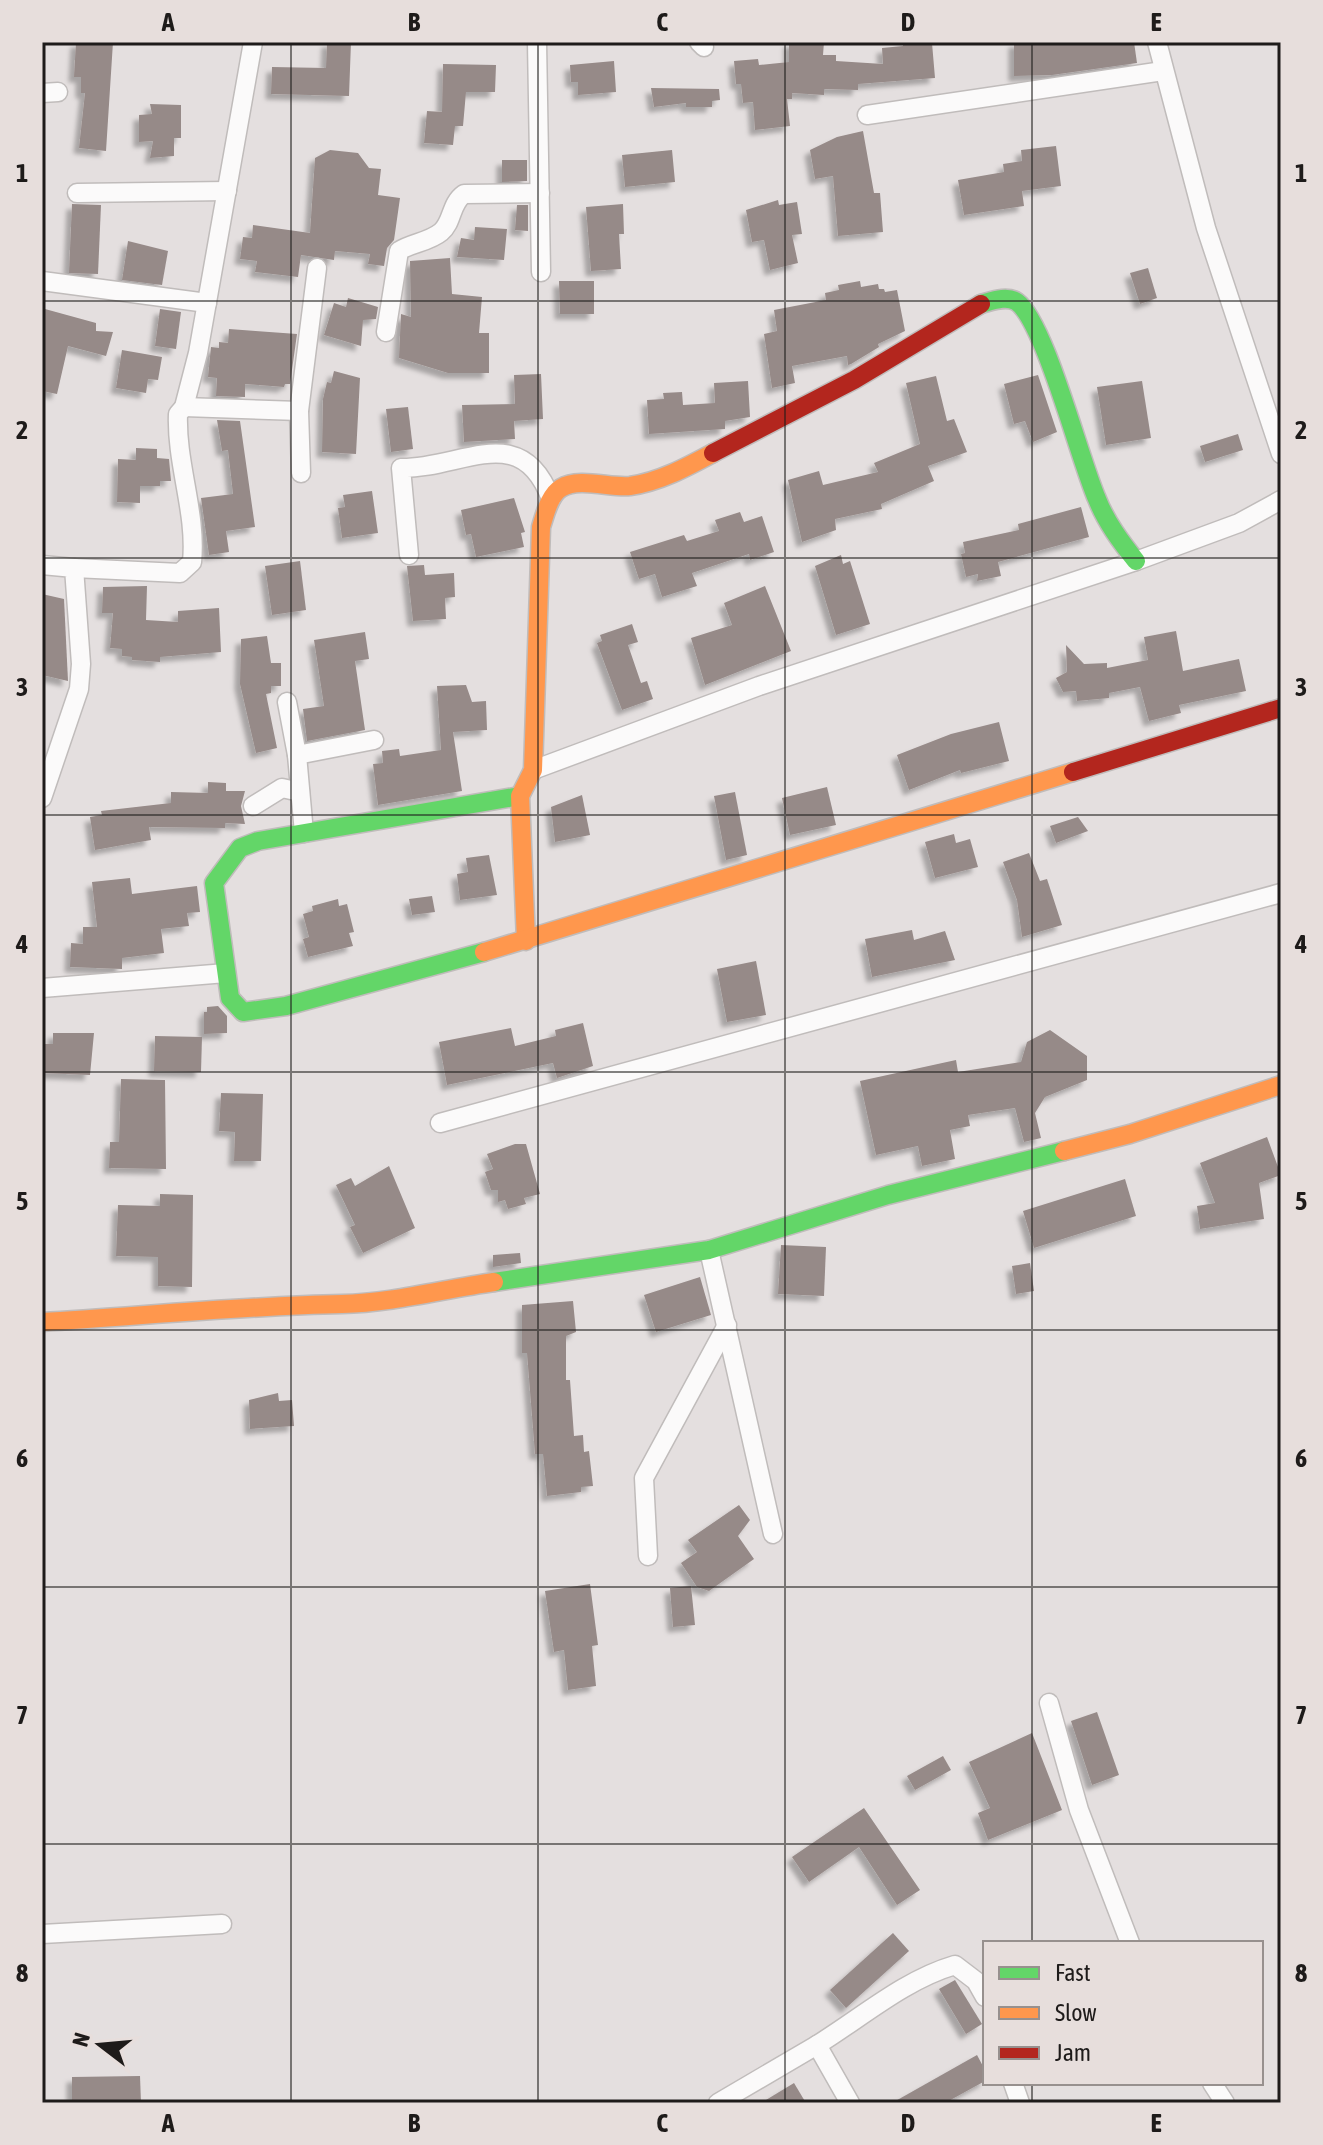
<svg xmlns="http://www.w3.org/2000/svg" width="1323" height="2145" font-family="'Asap Condensed',sans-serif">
  <defs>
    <filter id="shadow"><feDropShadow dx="-5.5" dy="5.5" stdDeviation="2" flood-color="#0004"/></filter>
  </defs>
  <rect width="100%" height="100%" fill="#e4dfdf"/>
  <g fill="#968a88" filter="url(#shadow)">
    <polygon points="76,42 113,42 106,151 79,148 85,93 81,93 81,77 74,77"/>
    <polygon points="327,42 351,42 349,96 271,94 272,67 326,68"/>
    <polygon points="789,42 824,42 823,55 836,55 836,61 883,64 882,48 903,46 903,42 932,43 935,78 858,84 858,90 824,89 824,95 792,93 792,99 787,99 790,126 755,130 753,102 743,103 741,84 736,84 734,61 758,59 759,65 789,62"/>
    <polygon points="1014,42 1134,42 1137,63 1052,75 1014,76"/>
    <polygon points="614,61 616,92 578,95 578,82 571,82 570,65"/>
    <polygon points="443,64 496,65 495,92 466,92 463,126 455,126 453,145 424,143 427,111 442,112"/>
    <polygon points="651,88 719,89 720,100 712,101 712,107 686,107 686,103 654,107"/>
    <polygon points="150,104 181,105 181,138 174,138 174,156 150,158 153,141 139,142 139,115 152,114"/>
    <polygon points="863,131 874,193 880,193 883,232 838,236 833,176 815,179 810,150 837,137"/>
    <polygon points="1056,146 1061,186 1022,191 1024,206 964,215 958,180 1004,172 1003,164 1022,161 1021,150"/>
    <polygon points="330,150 358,153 369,168 381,169 378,195 400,198 394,240 387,248 384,266 368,264 370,254 335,251 334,260 301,255 298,277 255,272 257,261 240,259 243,237 252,238 253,225 310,233 315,158"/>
    <polygon points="672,150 675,182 625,187 622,155"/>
    <polygon points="502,160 527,160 527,181 502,182"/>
    <polygon points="778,200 779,205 797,202 802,234 792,235 798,263 770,270 764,240 752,242 746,210"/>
    <polygon points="72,204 101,205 98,274 69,273"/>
    <polygon points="623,204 624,234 619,234 621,269 591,271 586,207"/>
    <polygon points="517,205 528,205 528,231 515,230"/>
    <polygon points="475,227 507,229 504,260 457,257 461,238 474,240"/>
    <polygon points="128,241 168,251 162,285 122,280"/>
    <polygon points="450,258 452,294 482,297 479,333 489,333 489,373 448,373 399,358 401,314 411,317 410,261"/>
    <polygon points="1148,268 1157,298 1140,304 1130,273"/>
    <polygon points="559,281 594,281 594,314 560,314"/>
    <polygon points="860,281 861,287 878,284 879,289 884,289 885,292 897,290 905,331 878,344 879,347 851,364 848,365 847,356 792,366 795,383 772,388 764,334 777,331 774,310 826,300 825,293 839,290 838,285"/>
    <polygon points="348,298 378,307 376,319 363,320 361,346 324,335 334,303 346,307"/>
    <polygon points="45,309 96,323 96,331 113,332 106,356 68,346 57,394 42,391"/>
    <polygon points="160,309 181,312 176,349 155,346"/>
    <polygon points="229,329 297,334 290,384 285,384 284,387 245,384 245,397 216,396 217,378 208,377 211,347 219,348 219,342 228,343"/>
    <polygon points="122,350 162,357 158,380 148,379 146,393 116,388"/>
    <polygon points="334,371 360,378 356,454 322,452 323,399 327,382 331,383"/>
    <polygon points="541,374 543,419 514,421 515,439 464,442 462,405 515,404 514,375"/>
    <polygon points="1038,375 1057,432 1033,442 1025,421 1014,424 1004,384"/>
    <polygon points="936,376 947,421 954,419 967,452 928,466 934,481 881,504 882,509 835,519 836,530 802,542 788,480 819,471 823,485 878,472 874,463 920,444 906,383"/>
    <polygon points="748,381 750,417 725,421 725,429 649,434 647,400 664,399 663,393 682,392 683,405 715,403 714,383"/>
    <polygon points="1142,381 1151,438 1106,445 1097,387"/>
    <polygon points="408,407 413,449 391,452 386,409"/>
    <polygon points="217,420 240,421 255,527 226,531 229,552 209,555 201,498 233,494 228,450 222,451"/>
    <polygon points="1238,434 1243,450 1205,462 1200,446"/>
    <polygon points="136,448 157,449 157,458 169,459 171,481 160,481 160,486 140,486 140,503 117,502 118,459 136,460"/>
    <polygon points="372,491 378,533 342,538 338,508 345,507 343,495"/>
    <polygon points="514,498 525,532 521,533 524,547 476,557 471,534 466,535 461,510"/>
    <polygon points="1081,507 1089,537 998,562 1001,576 977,581 978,574 966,577 961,554 965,553 963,542 1019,530 1018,524"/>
    <polygon points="740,512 744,522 762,516 774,552 750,560 749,554 692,573 697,586 662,597 655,574 639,579 630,552 684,535 687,541 719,531 715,520"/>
    <polygon points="841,555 843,564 850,561 870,624 836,635 815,566"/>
    <polygon points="300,561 306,610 272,615 265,566"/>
    <polygon points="424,565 425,575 454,573 455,597 445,598 446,619 413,621 407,566"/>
    <polygon points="147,586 146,620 178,622 178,611 219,608 221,652 160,657 160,662 132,660 132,657 122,656 122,649 110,648 113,613 102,613 103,587"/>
    <polygon points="765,586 791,651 705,685 691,638 732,625 724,603"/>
    <polygon points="42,594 64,599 68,681 42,675"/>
    <polygon points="632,624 638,642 628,645 641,683 647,681 653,699 622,710 597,643 602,641 600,635"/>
    <polygon points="1176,631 1183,671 1239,659 1246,691 1179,705 1181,713 1149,721 1140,687 1109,693 1109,698 1077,701 1076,691 1063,692 1056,678 1067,672 1066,645 1084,664 1107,663 1107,668 1148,660 1144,637"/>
    <polygon points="365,632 369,659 355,661 365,730 307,741 303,709 324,706 314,640"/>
    <polygon points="267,636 271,663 281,663 281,686 271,686 271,693 266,694 277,748 256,753 240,684 241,639"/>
    <polygon points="466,685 472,702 486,701 487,730 453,732 462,791 378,805 373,764 383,763 382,751 399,749 400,756 441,750 437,686"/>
    <polygon points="999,722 1009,761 961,773 960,770 909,790 897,755 951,734"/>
    <polygon points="208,782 226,783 226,791 245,791 241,806 245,824 225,823 225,828 149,827 151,840 95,850 90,817 102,815 101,811 171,803 171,792 208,793"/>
    <polygon points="827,787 836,825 790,835 782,798"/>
    <polygon points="735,792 747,855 726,860 714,796"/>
    <polygon points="582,795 590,835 555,842 551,807"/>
    <polygon points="1078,817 1088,831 1056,843 1050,826"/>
    <polygon points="954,834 956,843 970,839 978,867 935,878 925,842"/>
    <polygon points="1029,853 1040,881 1047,879 1062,925 1022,937 1017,900 1003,862"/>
    <polygon points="489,855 497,895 460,900 457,874 468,872 466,858"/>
    <polygon points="130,878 132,894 197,886 200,912 187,913 189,926 161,929 164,953 122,958 122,969 70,967 71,943 83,944 83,927 97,927 92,882"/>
    <polygon points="432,896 435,912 412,915 409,899"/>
    <polygon points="338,899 339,906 347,904 354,932 349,933 353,946 308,957 303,939 309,937 303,914 313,911 312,906"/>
    <polygon points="912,930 914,940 945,931 955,960 872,977 865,939"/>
    <polygon points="756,961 766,1015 727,1022 717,969"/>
    <polygon points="218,1006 227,1016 227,1033 204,1034 204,1012 207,1012 207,1007"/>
    <polygon points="583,1023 593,1066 557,1078 553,1063 447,1085 439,1042 511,1028 515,1046 556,1036 555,1030"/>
    <polygon points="1050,1030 1087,1056 1087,1080 1045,1097 1035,1113 1041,1138 1024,1142 1015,1108 968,1115 970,1126 950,1130 955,1159 922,1166 918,1146 876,1155 860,1081 956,1060 958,1072 1021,1062 1027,1042"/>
    <polygon points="53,1033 94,1033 90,1075 42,1073 43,1044 53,1044"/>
    <polygon points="155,1036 202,1037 201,1072 154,1071"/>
    <polygon points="121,1079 165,1080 166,1169 109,1168 110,1142 119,1142"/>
    <polygon points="221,1093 263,1094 261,1161 234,1161 235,1132 219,1131"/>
    <polygon points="1267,1137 1281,1175 1259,1183 1264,1219 1200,1229 1197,1206 1215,1203 1200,1163"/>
    <polygon points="515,1144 526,1144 540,1194 524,1198 526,1204 508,1209 505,1200 498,1202 498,1190 491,1190 485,1172 493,1169 487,1154"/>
    <polygon points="389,1166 415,1228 363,1253 350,1227 355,1225 336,1185 351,1178 355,1186"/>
    <polygon points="1125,1179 1136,1216 1034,1248 1023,1211"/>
    <polygon points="160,1194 193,1195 192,1287 158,1286 158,1257 116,1256 118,1205 160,1206"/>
    <polygon points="781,1245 826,1247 824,1296 778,1294"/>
    <polygon points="520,1253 521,1263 493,1267 493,1255"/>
    <polygon points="1030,1263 1034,1291 1016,1294 1012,1266"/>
    <polygon points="700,1277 711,1315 656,1332 644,1295"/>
    <polygon points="573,1301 576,1332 566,1336 566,1380 570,1380 574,1436 583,1435 584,1452 589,1451 593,1486 581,1487 581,1492 547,1496 543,1454 535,1454 527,1353 522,1353 522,1305"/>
    <polygon points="278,1393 279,1401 292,1400 294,1426 250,1429 249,1400"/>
    <polygon points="739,1505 750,1520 738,1536 754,1559 709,1591 697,1587 681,1563 697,1552 688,1540"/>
    <polygon points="590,1584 598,1645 592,1646 596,1686 568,1690 564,1650 554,1652 545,1591"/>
    <polygon points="691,1586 695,1625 673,1627 670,1588"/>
    <polygon points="1097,1712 1119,1775 1092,1785 1071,1721"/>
    <polygon points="1032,1733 1062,1810 988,1840 978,1813 990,1808 969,1762"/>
    <polygon points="943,1756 951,1770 915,1790 907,1776"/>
    <polygon points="864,1808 920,1890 897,1905 859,1847 809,1882 792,1857"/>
    <polygon points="893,1933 909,1951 846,2008 830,1990"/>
    <polygon points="955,1980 982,2024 966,2034 939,1989"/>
    <polygon points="977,2055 985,2070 985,2081 945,2103 892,2103"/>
    <polygon points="140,2076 141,2103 72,2103 72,2077"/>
    <polygon points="794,2083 806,2103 761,2103"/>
  </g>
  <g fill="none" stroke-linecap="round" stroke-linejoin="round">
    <g stroke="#c0bcbb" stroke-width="21">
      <g id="street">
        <polyline points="537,42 541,272"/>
        <polyline points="699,42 704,47"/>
        <polyline points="1157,42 1206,228 1281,454"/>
        <polyline points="42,93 58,92"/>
        <polyline points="867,115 1163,71"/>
        <polyline points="77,193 227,191"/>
        <polyline points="42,281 207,303"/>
        <path d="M386,332l13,-81c12,-8 30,-9 42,-19 12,-10 9,-28 23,-38l76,-1"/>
        <polyline points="184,407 299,411"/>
        <polyline points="301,473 299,411 317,268"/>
        <path d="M409,555l-8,-87c61,1 120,-49 150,31"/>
        <polyline points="42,565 74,568 81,664 79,689 42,798"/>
        <path d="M74,568l106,5 12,-11c5,-49 -16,-98 -14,-148l6,-7 14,-54 55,-311"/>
        <polyline points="287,702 297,755 304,833"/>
        <polyline points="297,755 374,740"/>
        <polyline points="533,770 759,686 1136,561 1239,523 1281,500"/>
        <polyline points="253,806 282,788 300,792"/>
        <polyline points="42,988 226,973"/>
        <polyline points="440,1123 1281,893"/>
        <polyline points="709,1250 773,1534"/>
        <polyline points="648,1556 644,1478 727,1325"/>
        <polyline points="1049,1703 1079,1810 1130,1943"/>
        <polyline points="42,1934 222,1924"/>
        <polyline points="1013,2083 1020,2103"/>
        <polyline points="1212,2083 1225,2103"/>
        <polyline points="718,2103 817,2045"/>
        <path d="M850,2103l-33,-58c44,-27 87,-65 138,-80l21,16 9,16"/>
      </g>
    </g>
    <g stroke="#c0bcbb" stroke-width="21">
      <g id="fast">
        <path d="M981,304c11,-3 26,-9 36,-2 28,20 63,159 80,197 9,23 24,43 39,62"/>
        <polyline points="484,952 286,1006 243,1012 230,998 214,883 240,848 258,841 520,796"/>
        <polyline points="494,1282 709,1250 888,1195 1064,1151"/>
      </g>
    </g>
    <g stroke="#c0bcbb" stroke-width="21">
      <g id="slow">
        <path d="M526,941l-6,-145 13,-26 8,-243c4,-12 8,-32 20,-39 18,-11 49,0 69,-2 29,-4 57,-19 83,-33"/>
        <polyline points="484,952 1073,772"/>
        <polyline points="1064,1151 1130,1134 1281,1085"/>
        <path d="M42,1322c100,-6 200,-16 300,-18 50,-1 102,-15 152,-22"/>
      </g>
    </g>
    <g stroke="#c0bcbb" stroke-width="21">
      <g id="jam">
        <polyline points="713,453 854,380 981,304"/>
        <polyline points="1073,772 1281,708"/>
      </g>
    </g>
    <use href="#street" stroke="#fbfafa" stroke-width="18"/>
    <use href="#fast" stroke="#63d668" stroke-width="18"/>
    <use href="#slow" stroke="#ff974d" stroke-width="18"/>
    <use href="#jam" stroke="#b3261e" stroke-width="18"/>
  </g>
  <path fill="none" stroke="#1e1b1a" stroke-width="2" stroke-opacity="0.55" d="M291,42v2061M538,42v2061M785,42v2061M1032,42v1901M42,301h1239M42,558h1239M42,815h1239M42,1072h1239M42,1330h1239M42,1587h1239M42,1844h1239M1032,2083v20"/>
  <rect width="1323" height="2145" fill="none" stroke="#e7dedc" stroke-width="88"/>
  <rect x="983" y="1941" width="280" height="144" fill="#e7dedc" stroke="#97908e" stroke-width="2"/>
  <rect x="999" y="1967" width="40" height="12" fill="#63d668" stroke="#97908e" stroke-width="2"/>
  <text x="1055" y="1981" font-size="24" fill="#1e1b1a">Fast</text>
  <rect x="999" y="2007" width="40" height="12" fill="#ff974d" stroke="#97908e" stroke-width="2"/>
  <text x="1055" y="2021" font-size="24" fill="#1e1b1a">Slow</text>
  <rect x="999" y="2047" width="40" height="12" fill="#b3261e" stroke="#97908e" stroke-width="2"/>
  <text x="1055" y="2061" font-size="24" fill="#1e1b1a">Jam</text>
  <g transform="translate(100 2045) rotate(286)" stroke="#e7dedc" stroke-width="6" paint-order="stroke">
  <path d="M0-6L14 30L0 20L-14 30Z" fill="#1e1b1a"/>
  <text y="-12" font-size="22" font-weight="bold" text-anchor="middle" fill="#1e1b1a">N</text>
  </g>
  <rect x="44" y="44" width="1235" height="2057" fill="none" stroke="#1e1b1a" stroke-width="3"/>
  <g font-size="26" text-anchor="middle" font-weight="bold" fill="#1e1b1a">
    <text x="168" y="31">A</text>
    <text x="414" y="31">B</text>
    <text x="662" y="31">C</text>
    <text x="908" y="31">D</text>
    <text x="1156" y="31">E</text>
    <text x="22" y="182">1</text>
    <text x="1301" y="182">1</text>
    <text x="22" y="439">2</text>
    <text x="1301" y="439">2</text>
    <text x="22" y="696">3</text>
    <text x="1301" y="696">3</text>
    <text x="22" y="953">4</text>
    <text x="1301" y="953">4</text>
    <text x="22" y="1210">5</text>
    <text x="1301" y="1210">5</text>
    <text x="22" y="1467">6</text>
    <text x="1301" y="1467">6</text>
    <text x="22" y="1724">7</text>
    <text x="1301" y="1724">7</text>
    <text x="22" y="1982">8</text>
    <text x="1301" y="1982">8</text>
    <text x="168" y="2132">A</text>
    <text x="414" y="2132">B</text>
    <text x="662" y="2132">C</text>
    <text x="908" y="2132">D</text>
    <text x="1156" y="2132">E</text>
  </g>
</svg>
